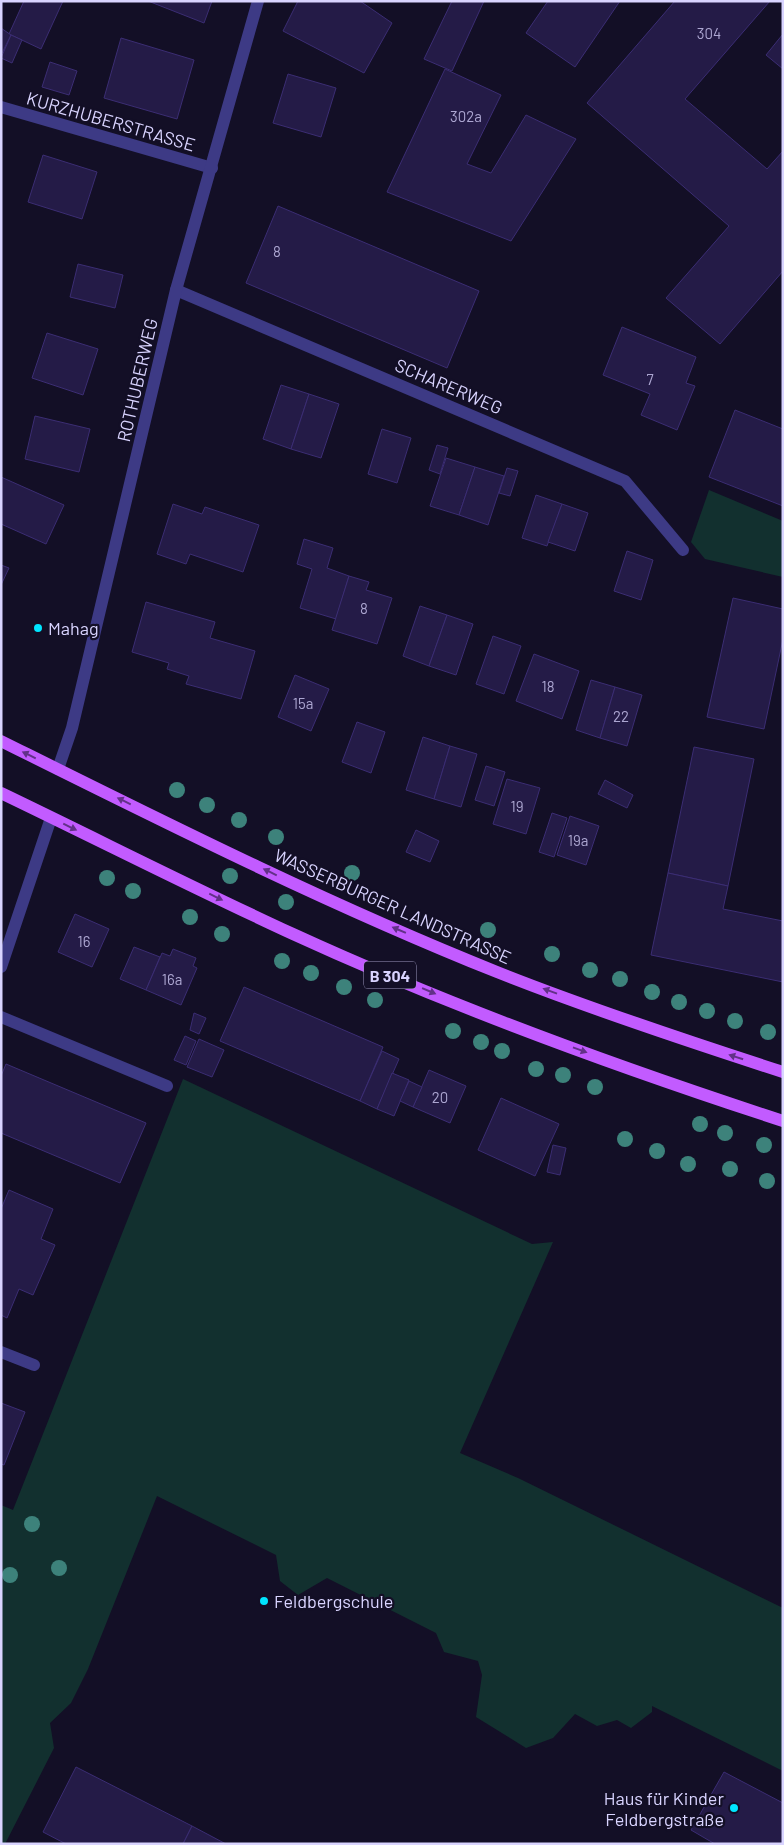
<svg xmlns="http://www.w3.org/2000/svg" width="784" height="1845" font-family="Barlow,sans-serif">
  <rect width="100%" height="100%" fill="#130f26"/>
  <g fill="#12302f">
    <polygon points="709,490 783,521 783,577 705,559 691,542"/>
    <polygon points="183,1079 532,1244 553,1242 460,1453 518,1478 783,1608 783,1771 652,1706 652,1712 631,1728 617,1720 597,1726 575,1714 553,1738 526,1748 476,1717 482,1675 478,1661 444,1652 436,1633 327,1578 298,1595 280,1581 276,1555 157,1496 88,1669 71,1703 50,1723 54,1748 5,1844 1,1844 1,1505 13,1510"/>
  </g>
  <g fill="#241b47" stroke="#3b2d73">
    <polygon points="24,1 63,1 41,49 9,34"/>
    <polygon points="148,1 212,1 204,23"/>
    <polygon points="298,1 360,1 392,23 364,73 283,31"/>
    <polygon points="452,1 484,1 452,71 424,59"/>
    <polygon points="548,1 620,1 575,67 526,33"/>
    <polygon points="675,1 770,1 685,99 767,169 783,151 783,271 720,344 666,298 729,226 587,103"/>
    <polygon points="1,28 11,35 1,55"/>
    <polygon points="783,34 783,69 766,55"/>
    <polygon points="11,35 22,40 12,63 1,58"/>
    <polygon points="121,38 194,60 177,119 104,98"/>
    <polygon points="50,62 77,71 69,95 42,87"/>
    <polygon points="445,69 501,95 467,164 491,173 526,115 576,139 511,241 387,192"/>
    <polygon points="288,74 336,88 321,137 273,123"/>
    <polygon points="43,155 97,172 82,219 28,202"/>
    <polygon points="278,206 479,291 447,368 246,283"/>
    <polygon points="78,264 123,275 115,308 70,297"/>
    <polygon points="622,327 696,357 686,383 695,386 677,430 641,415 650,394 603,375"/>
    <polygon points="47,333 98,349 83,395 32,378"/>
    <polygon points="281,385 309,394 291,449 263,439"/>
    <polygon points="309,394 339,404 321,458 291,449"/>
    <polygon points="735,410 783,429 783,506 709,477"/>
    <polygon points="35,416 90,429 79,472 25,459"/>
    <polygon points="382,429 411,438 397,483 368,474"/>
    <polygon points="437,445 448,448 440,474 429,470"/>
    <polygon points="446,458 475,467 459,515 430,506"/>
    <polygon points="475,467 504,476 488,525 459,515"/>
    <polygon points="507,468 518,471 510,496 499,493"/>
    <polygon points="1,477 64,505 46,544 1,524"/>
    <polygon points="536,495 562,504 547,546 522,538"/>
    <polygon points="173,504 202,514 205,507 259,525 243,572 190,554 186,564 157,554"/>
    <polygon points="562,504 588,513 575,551 548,542"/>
    <polygon points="304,539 333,548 327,568 349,576 336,619 300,608 312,569 297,564"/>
    <polygon points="627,551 653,560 641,600 614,591"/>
    <polygon points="1,565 9,568 1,585"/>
    <polygon points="349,576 369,582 366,590 392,598 377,644 332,630"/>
    <polygon points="733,598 783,609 783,639 764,729 707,717"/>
    <polygon points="146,602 215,622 210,638 255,651 241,699 186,684 189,676 167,669 169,663 132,652"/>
    <polygon points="420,606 447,615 429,666 403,656"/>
    <polygon points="447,615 473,624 456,675 429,666"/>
    <polygon points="493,636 521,646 504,694 476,684"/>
    <polygon points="534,654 579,671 562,719 516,701"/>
    <polygon points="295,675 329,689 311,731 278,717"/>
    <polygon points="591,680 615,687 600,738 576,730"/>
    <polygon points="615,687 642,695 627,746 600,738"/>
    <polygon points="357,722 385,732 371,773 342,762"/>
    <polygon points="423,737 450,746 434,799 406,790"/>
    <polygon points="450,746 477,754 461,807 434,799"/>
    <polygon points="694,747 754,759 728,886 668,873"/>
    <polygon points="486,766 505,772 494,806 475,800"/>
    <polygon points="507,779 540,788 526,834 493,824"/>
    <polygon points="605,780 633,795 627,808 598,794"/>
    <polygon points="552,813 567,818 554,857 539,852"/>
    <polygon points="570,816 599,826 586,865 557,855"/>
    <polygon points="416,830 439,841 430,862 406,852"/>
    <polygon points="668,873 728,886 723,909 783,921 783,982 651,955"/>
    <polygon points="75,914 109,929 92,967 58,952"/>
    <polygon points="134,947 160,957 146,990 120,979"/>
    <polygon points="173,949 196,958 193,966 197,968 181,1005 146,990 162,953 170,956"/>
    <polygon points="244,987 383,1047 360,1101 220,1041"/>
    <polygon points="194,1013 206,1018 199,1034 190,1030"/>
    <polygon points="185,1036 196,1041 186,1065 174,1060"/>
    <polygon points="199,1039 224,1050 212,1077 187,1067"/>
    <polygon points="382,1051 399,1059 377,1109 360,1101"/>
    <polygon points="6,1064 146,1123 120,1183 1,1133 1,1076"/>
    <polygon points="429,1070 466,1086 450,1123 413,1107"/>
    <polygon points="392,1073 409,1080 394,1116 377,1109"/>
    <polygon points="409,1081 422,1087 413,1107 400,1101"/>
    <polygon points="501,1098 559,1124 535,1176 478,1150"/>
    <polygon points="553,1145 566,1148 560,1175 547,1172"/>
    <polygon points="9,1190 53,1209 41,1239 55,1245 33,1295 19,1289 7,1318 1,1315 1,1209"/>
    <polygon points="1,1403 25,1412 4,1465 1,1464"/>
    <polygon points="76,1767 192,1826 183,1844 66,1844 43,1832"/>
    <polygon points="724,1772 783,1803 783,1844 715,1844 691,1830"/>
    <polygon points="192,1826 226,1844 183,1844"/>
  </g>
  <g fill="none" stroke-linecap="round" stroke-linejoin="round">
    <g stroke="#3d3a85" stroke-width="12">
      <polyline points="1,1017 167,1086"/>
      <polyline points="1,1352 34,1365"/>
    </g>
    <g stroke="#3d3a85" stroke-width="12">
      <polyline points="1,107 212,168"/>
      <polyline points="176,290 625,481 683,550"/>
      <polyline points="58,769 72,728 176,290 258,1"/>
      <polyline points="1,967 51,818"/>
    </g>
    <g stroke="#c25bff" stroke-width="12">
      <path d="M1,741c163,81 326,163 496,231 93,37 190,69 286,100"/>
      <path d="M1,793c98,47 194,96 292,141 159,73 324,133 490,187"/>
    </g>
  </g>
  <g fill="#3d827b">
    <circle cx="177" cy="790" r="8"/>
    <circle cx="207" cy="805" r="8"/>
    <circle cx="239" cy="820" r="8"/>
    <circle cx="276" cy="837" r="8"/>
    <circle cx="352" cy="873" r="8"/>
    <circle cx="230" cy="876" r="8"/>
    <circle cx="107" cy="878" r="8"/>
    <circle cx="133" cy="891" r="8"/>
    <circle cx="286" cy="902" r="8"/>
    <circle cx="190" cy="917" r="8"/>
    <circle cx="488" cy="930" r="8"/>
    <circle cx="222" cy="934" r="8"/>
    <circle cx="552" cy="954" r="8"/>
    <circle cx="282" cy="961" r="8"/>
    <circle cx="590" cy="970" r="8"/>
    <circle cx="311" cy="973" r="8"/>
    <circle cx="620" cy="979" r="8"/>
    <circle cx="344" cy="987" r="8"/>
    <circle cx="652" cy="992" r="8"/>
    <circle cx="375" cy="1000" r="8"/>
    <circle cx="679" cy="1002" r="8"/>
    <circle cx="707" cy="1011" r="8"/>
    <circle cx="735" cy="1021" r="8"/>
    <circle cx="453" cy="1031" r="8"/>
    <circle cx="768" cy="1032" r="8"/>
    <circle cx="481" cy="1042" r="8"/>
    <circle cx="502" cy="1051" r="8"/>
    <circle cx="536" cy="1069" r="8"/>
    <circle cx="563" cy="1075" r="8"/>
    <circle cx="595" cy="1087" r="8"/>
    <circle cx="700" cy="1124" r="8"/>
    <circle cx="725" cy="1133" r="8"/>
    <circle cx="625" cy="1139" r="8"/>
    <circle cx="764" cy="1145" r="8"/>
    <circle cx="657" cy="1151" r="8"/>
    <circle cx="688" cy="1164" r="8"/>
    <circle cx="730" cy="1169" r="8"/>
    <circle cx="767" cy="1181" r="8"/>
    <circle cx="32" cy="1524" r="8"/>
    <circle cx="59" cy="1568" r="8"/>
    <circle cx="10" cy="1575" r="8"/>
  </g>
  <defs><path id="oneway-solid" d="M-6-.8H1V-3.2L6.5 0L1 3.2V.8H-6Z" transform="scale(1.25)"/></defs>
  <g fill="#623188">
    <use href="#oneway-solid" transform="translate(29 755) rotate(-154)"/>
    <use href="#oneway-solid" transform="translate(124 801) rotate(-154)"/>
    <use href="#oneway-solid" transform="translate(70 827) rotate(26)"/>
    <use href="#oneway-solid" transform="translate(270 872) rotate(-154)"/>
    <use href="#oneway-solid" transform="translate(216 897) rotate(26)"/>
    <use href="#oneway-solid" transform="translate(399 930) rotate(-157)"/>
    <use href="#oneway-solid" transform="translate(429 991) rotate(23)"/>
    <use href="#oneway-solid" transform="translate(550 991) rotate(-160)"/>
    <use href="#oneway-solid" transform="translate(580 1050) rotate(20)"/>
    <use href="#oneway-solid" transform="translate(736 1057) rotate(-162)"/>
  </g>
  <g fill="#00e5ff" stroke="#130f26" stroke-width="2">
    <circle cx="38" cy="628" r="5"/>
    <circle cx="264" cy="1601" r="5"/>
    <circle cx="734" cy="1808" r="5"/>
  </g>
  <g text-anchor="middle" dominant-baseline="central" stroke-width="4.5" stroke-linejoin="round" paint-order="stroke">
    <g font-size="15" fill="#aca6d1">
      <text x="709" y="33">304</text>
      <text x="466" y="116">302a</text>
      <text x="277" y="251">8</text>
      <text x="650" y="379">7</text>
      <text x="364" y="608">8</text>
      <text x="548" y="686">18</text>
      <text x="303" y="703">15a</text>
      <text x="621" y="716">22</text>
      <text x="517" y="806">19</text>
      <text x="578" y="840">19a</text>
      <text x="84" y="941">16</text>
      <text x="172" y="979">16a</text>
      <text x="440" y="1097">20</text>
    </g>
    <rect fill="#130f26" stroke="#9e99be" stroke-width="1" x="364" y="961.5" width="52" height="27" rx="4"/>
    <g font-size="16" font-weight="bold" fill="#d9d4ff">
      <text x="390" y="975">B 304</text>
    </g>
    <g font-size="18" fill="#d9d4ff" stroke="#130f26">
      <text transform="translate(111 121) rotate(16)">KURZHUBERSTRASSE</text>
      <text transform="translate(137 380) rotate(-77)">ROTHUBERWEG</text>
      <text transform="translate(449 386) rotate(23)">SCHARERWEG</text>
      <text transform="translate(393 906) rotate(24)">WASSERBURGER LANDSTRASSE</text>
    </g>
    <g font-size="18" fill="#d9d4ff" stroke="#130f26" text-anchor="start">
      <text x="48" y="628">Mahag</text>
      <text x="274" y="1601">Feldbergschule</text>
      <text x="724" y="1798" text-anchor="end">Haus für Kinder<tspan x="724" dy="21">Feldbergstraße</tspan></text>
    </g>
  </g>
  <rect width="784" height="1845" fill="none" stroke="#d9d4ff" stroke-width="5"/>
</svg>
